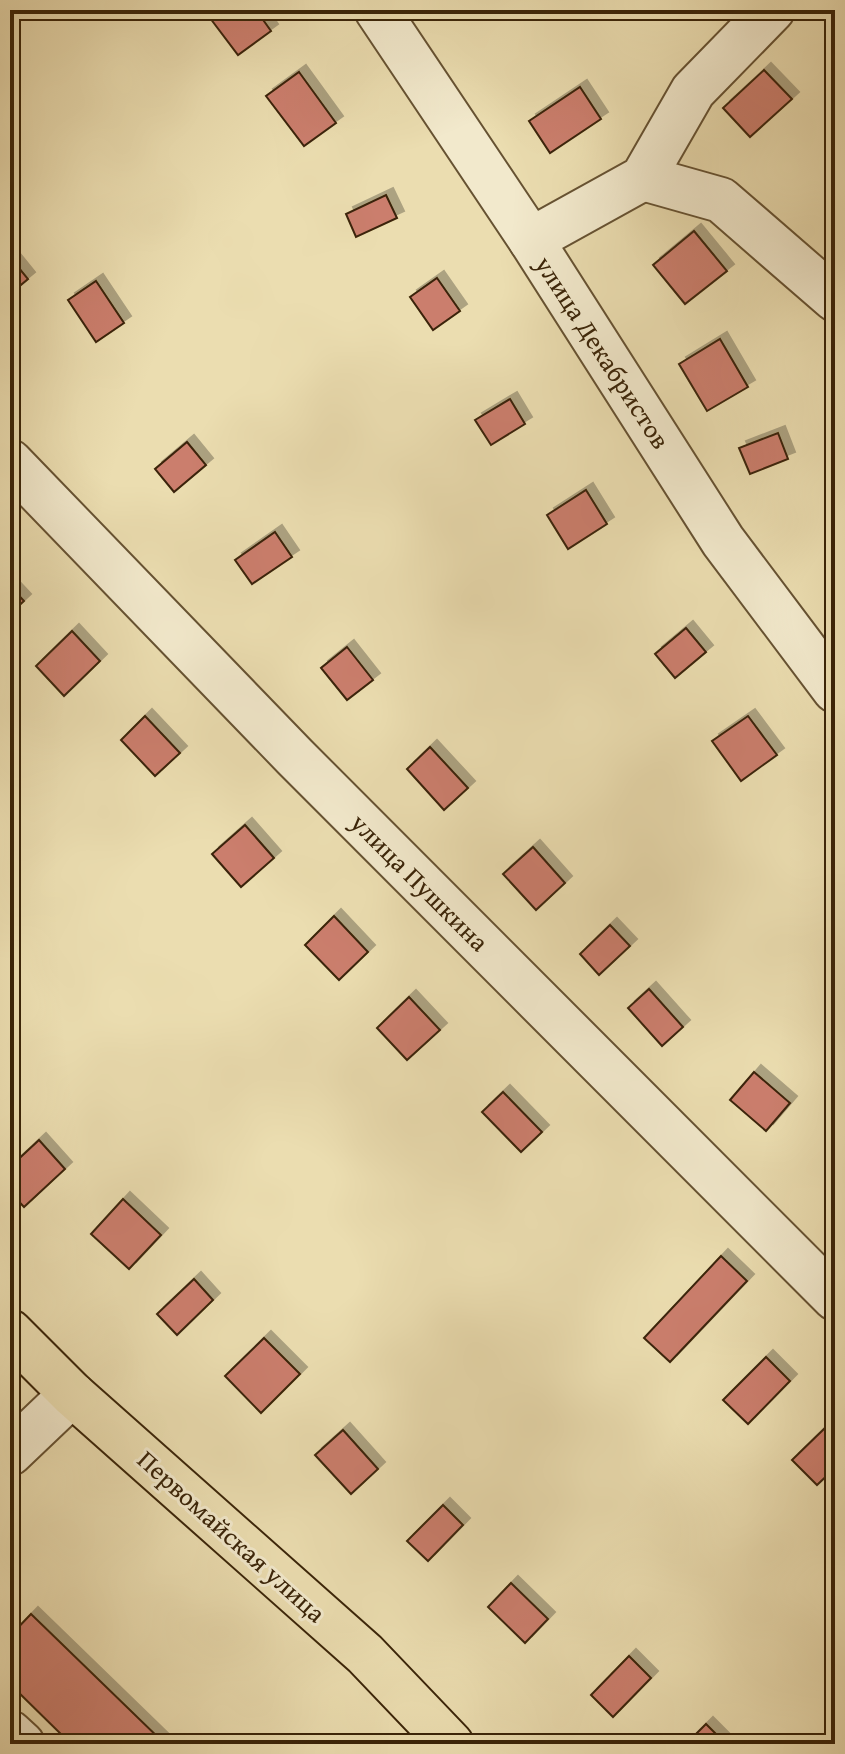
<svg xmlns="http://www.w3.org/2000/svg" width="845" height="1754" font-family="'Gentium Book Plus',serif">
  <defs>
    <filter id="shadow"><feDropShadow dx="7" dy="-7" stdDeviation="0" flood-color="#0004"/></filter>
  </defs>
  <rect width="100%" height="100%" fill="#ebddb0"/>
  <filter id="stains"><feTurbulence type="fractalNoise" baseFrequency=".0025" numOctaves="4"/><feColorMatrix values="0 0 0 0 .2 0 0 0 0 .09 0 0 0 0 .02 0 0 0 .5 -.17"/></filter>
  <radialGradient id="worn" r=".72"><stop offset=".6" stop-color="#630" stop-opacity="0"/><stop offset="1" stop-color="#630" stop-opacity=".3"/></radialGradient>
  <g fill="#cb7e6d" stroke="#3a2408" stroke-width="2" filter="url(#shadow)">
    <polygon points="212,10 256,10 271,31 238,55 207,14"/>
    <polygon points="820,10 835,10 835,28 818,13"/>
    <polygon points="764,70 792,99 750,137 723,108"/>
    <polygon points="299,72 336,123 304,146 266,96"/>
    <polygon points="580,87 601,119 550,153 529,121"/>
    <polygon points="386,195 397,218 356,237 346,214"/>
    <polygon points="694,231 727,271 685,304 653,265"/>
    <polygon points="10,257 28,279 10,294"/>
    <polygon points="437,278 460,311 433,330 410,297"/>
    <polygon points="96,281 124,323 96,342 68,300"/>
    <polygon points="720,339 748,387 707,411 679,364"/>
    <polygon points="510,399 525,424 491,445 475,420"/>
    <polygon points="778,433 788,459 750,474 739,448"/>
    <polygon points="187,442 206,465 174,492 155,469"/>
    <polygon points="586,490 607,524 568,549 547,515"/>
    <polygon points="275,532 292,557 252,584 235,560"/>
    <polygon points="10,586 24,601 10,614"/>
    <polygon points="686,628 706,652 675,678 655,654"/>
    <polygon points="72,631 100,661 64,696 36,666"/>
    <polygon points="347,647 373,680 347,700 321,668"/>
    <polygon points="145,716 180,753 155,776 121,740"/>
    <polygon points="748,716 777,755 741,781 712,741"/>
    <polygon points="430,747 468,788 444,810 407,769"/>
    <polygon points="245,825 274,858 241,887 212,854"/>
    <polygon points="533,847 565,883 536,910 503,874"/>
    <polygon points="334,916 368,952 339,980 305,945"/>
    <polygon points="610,925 630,946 599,975 580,954"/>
    <polygon points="649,989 683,1027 662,1046 628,1008"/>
    <polygon points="409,997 440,1030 407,1060 377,1028"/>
    <polygon points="754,1072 790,1103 766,1131 730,1100"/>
    <polygon points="503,1092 542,1132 521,1152 482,1112"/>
    <polygon points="39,1140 65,1169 24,1207 10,1192 10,1167"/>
    <polygon points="123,1199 161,1235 129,1269 91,1234"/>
    <polygon points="721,1256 747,1281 670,1362 644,1338"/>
    <polygon points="194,1279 213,1300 177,1335 157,1314"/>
    <polygon points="264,1338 300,1374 261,1413 225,1376"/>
    <polygon points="766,1357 790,1381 748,1424 723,1400"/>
    <polygon points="826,1427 835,1437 835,1468 817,1485 792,1460"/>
    <polygon points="343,1430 378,1469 351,1494 315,1455"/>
    <polygon points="443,1505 463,1525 428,1561 407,1541"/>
    <polygon points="511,1583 548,1619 525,1643 488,1607"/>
    <polygon points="31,1614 165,1744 71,1744 10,1684 10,1636"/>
    <polygon points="629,1656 651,1678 613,1717 591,1695"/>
    <polygon points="706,1724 726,1744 686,1744"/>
  </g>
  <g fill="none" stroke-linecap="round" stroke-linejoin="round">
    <g stroke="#665232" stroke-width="48">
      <g id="minor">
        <polyline points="377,10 531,240 723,541 835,690"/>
        <polyline points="643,178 721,200 835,299"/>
        <polyline points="531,240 643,178 693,91 772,10"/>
        <polyline points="10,462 295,757 835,1298"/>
        <polyline points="10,1453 72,1394"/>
        <polyline points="10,1733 22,1744"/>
      </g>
    </g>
    <g stroke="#3a2408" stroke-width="48">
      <polyline id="major" points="10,1332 72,1394 365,1654 451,1744"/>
    </g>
    <use href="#minor" stroke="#f2e9cc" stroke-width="44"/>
    <use href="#major" stroke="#ebddb0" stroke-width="44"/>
  </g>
  <g text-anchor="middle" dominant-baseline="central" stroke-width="6" stroke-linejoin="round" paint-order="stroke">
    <g font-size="26" fill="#3a2408" stroke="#f2e9cc">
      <text transform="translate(603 352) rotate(57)">улица Декабристов</text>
      <text transform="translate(420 882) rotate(45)">улица Пушкина</text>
      <text transform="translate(232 1536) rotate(42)">Первомайская улица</text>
    </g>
  </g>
  <rect width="845" height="1754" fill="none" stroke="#ebddb0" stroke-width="40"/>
  <rect x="12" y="12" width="821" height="1730" fill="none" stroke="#3a2408" stroke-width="4"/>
  <rect x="20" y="20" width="805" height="1714" fill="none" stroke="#3a2408" stroke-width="2"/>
  <rect width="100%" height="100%" filter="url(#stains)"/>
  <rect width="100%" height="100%" fill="url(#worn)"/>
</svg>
